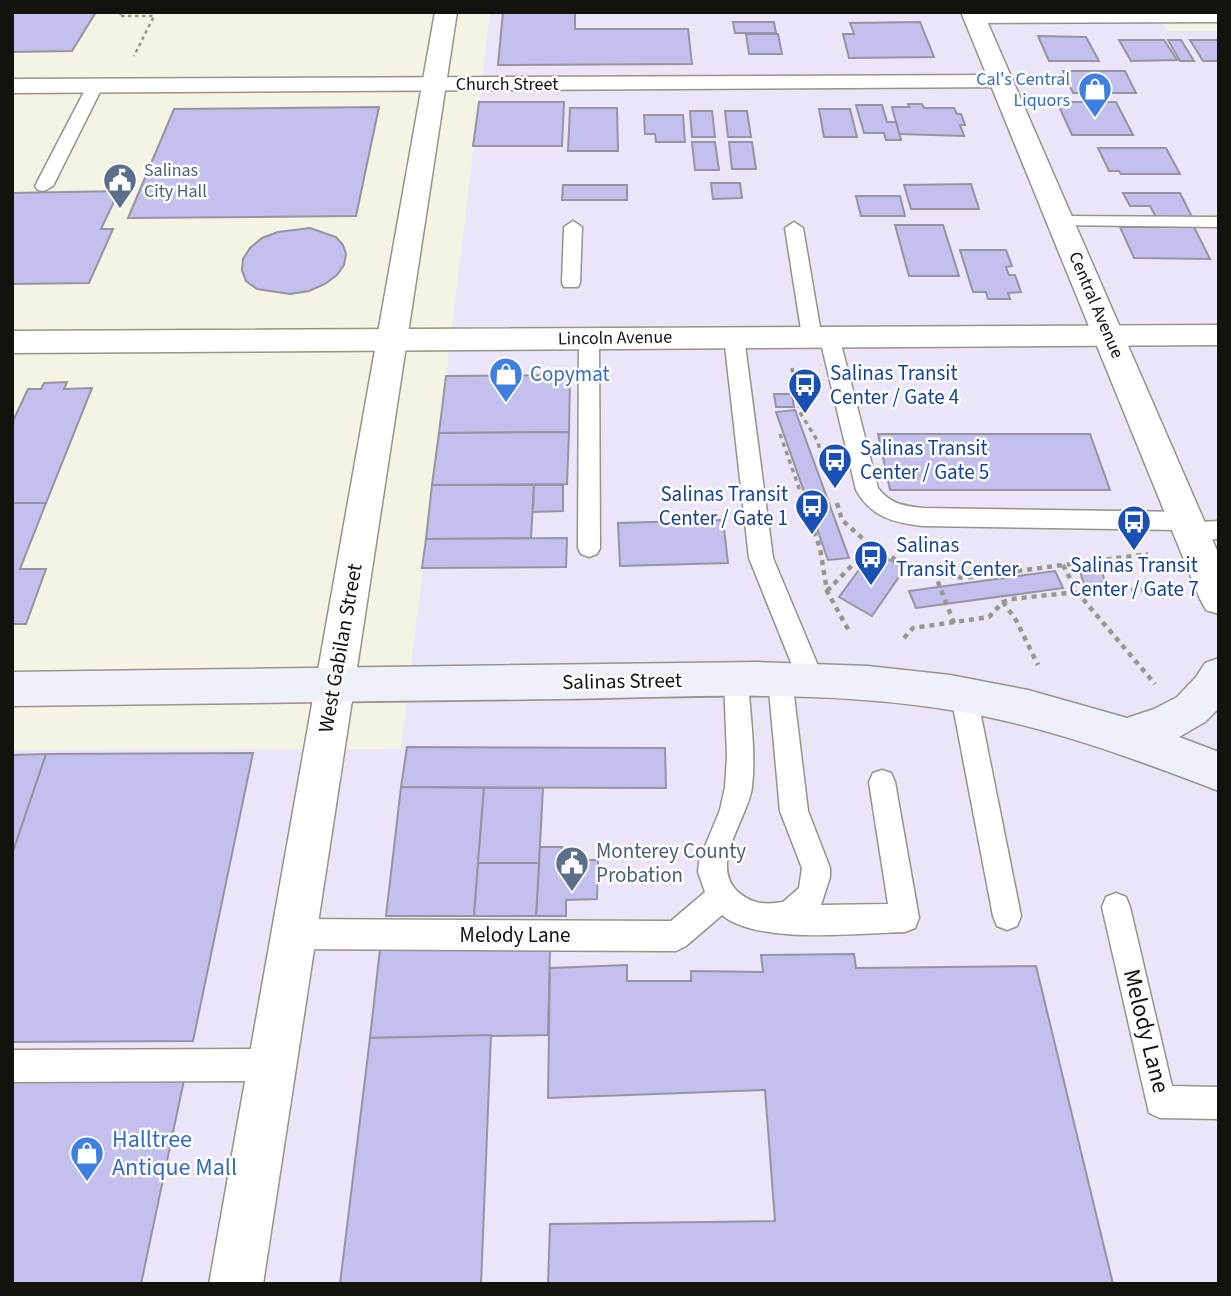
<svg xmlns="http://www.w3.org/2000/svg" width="1231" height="1296" font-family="'Source Sans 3',sans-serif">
  <rect width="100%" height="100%" fill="#f5f3e4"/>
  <polygon fill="#ece4f9" points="490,12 1156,12 1168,31 1219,31 1219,1284 12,1284 12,750 401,749"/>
  <g fill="#c3c0ee" stroke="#9594a2" stroke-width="2">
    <polygon points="12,12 96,12 72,51 12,52"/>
    <polygon points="503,12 575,12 575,29 688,29 692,64 498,65"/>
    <polygon points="733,22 774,22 776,33 735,33"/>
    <polygon points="920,22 934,57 849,58 843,34 854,34 850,23"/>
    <polygon points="746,34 778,34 782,54 749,54"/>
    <polygon points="1038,36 1086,37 1099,61 1049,61"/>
    <polygon points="1119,40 1164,40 1177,60 1131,61"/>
    <polygon points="1168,40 1181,40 1194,61 1180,61"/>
    <polygon points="1190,40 1219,40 1219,61 1203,61"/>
    <polygon points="1063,71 1125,71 1136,93 1073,93"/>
    <polygon points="479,102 564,102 562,146 473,146"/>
    <polygon points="1057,102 1116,102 1133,135 1072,135"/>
    <polygon points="908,104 922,104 924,108 954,108 957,114 961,114 965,125 960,125 964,136 899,134 892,107 909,107"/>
    <polygon points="856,105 882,105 887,122 896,122 901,140 886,140 884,133 864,133"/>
    <polygon points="379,107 356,216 128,218 174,109"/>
    <polygon points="570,108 617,108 618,151 568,151"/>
    <polygon points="819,109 850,109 857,137 824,137"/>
    <polygon points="690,111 712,111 715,137 692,137"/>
    <polygon points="725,111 747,111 751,137 728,137"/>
    <polygon points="644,115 683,115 685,142 656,142 655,134 645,134"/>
    <polygon points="692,142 715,142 719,170 695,170"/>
    <polygon points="729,142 752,142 756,169 732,169"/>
    <polygon points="1098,148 1166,148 1180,174 1121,174 1119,171 1109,171"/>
    <polygon points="711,183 740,183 742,198 713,199"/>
    <polygon points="971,184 979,209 911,209 904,185"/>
    <polygon points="563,185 627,185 627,200 562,200"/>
    <polygon points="119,191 101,229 113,229 89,283 12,284 12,193"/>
    <polygon points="1123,193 1180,193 1192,217 1156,217 1150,206 1130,206"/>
    <polygon points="856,196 900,196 905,216 861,216"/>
    <polygon points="895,225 943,225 959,276 909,276"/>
    <polygon points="1120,227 1194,227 1210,259 1134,258"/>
    <polygon points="310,228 336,237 343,245 346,254 344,265 337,275 325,284 309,291 290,294 257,289 246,281 242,270 243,259 250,248 262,238 278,232"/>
    <polygon points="960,250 1006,250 1012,266 1006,267 1009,275 1015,275 1021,292 1008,293 1010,299 988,299 986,292 973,292"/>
    <polygon points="570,375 569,432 439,433 446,376"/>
    <polygon points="67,382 64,389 92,388 46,503 12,503 12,423 28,389 41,389 44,383"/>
    <polygon points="774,394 792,394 794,407 776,407"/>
    <polygon points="795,410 849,558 828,560 776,412"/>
    <polygon points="569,432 567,484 432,485 439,433"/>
    <polygon points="878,434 1090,434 1110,490 890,490"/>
    <polygon points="432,485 534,485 531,538 426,539"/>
    <polygon points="534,485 563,485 563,511 533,512"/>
    <polygon points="12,503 46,503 20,569 46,569 26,624 12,624"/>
    <polygon points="723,520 728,563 620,566 618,523"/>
    <polygon points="567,538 566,567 422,568 426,539"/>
    <polygon points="873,551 905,568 872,616 839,597"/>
    <polygon points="1079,568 1101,568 1106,586 1084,585"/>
    <polygon points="1055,571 1063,588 916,608 909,591"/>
    <polygon points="407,747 665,748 666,788 401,787"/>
    <polygon points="253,753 193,1041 12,1042 12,854 46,754"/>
    <polygon points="46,754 12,854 12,755"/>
    <polygon points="401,787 484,788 474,916 386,916"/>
    <polygon points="484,788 543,788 539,863 478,863"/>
    <polygon points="540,847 562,847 562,860 598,860 597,899 566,900 566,916 536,916"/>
    <polygon points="478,863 539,863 536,916 474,916"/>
    <polygon points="550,947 548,1035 370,1038 380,949"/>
    <polygon points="854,954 856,968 1036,966 1113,1284 548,1284 550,1224 775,1221 765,1090 548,1098 550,968 627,965 627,981 691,981 691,971 763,972 761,955"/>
    <polygon points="491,1035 481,1284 340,1284 370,1038"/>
    <polygon points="184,1080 141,1284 12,1284 12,1082"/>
  </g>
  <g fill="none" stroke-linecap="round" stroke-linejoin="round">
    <g stroke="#969486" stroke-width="3">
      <g id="service">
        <polygon points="95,81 103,86 53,186 44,191 38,190 35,186 87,86"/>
        <polygon points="1061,216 1219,217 1219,227 1055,225 1052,221"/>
        <polygon points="573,221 582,227 580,283 578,287 564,287 562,283 564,227"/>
        <path d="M794,222l9,6 18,105 8,-4 7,2 3,5 39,152c12,16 26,18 45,20l264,4 8,3 3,7 21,-1v18l-28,1 -8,-3 -3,-7 -257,-4c-29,-3 -52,-9 -67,-36l-36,-151 -8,4 -7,-2 -3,-5 -17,-108z"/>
        <polygon points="734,330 741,332 744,337 773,558 824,680 820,688 811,691 802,688 798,680 749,558 724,337 727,332"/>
        <polygon points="589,332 596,334 599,339 600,548 597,554 589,557 581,554 578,548 579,339 582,334"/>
        <path d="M736,668l9,3 3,8c2,36 8,72 4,108 -4,32 -44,77 -14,105 14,12 27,13 45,10l16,-14 3,-20 -22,-57 -12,-132 3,-8 9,-3 9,3 3,8 16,132 22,57v9l-9,28 67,-1 -19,-122 4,-9 9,-3 9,3 4,9 24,136 -4,10 -10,4c-47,1 -147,13 -183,-17l-36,31 -10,5 -384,-2 -10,-5 -5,-10 5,-10 10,-5 379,2 34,-29 -7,-20 1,-11 21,-51 5,-23 2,-30 -3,-78 3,-8z"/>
        <polygon points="964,685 973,688 977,696 1021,916 1017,926 1007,930 997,926 993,916 951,696 955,688"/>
        <polygon points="1116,893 1126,897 1130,907 1172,1086 1219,1087 1219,1119 1160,1118 1149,1113 1102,907 1106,897"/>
        <polygon points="272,1049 283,1054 288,1065 283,1076 272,1081 12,1082 12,1050"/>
      </g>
    </g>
    <g stroke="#969486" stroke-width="3">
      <g id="minor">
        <polygon points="965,12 1219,12 1219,22 974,23 966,21 963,16"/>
        <polygon points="1001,75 1010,77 1013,82 1010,87 12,93 12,79"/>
        <polygon points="1219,325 1219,345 12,353 12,331"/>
      </g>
    </g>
    <g stroke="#969486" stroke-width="3">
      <g id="tertiary">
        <polygon points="435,12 457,12 263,1284 209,1284"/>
        <polygon points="961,12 983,12 1219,555 1219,614 1206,610 1200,599"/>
      </g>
    </g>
    <g stroke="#969486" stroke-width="3">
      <path id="secondary" d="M1219,658v50l-14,14 -26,15 40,15v39c-89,-34 -175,-66 -269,-81 -127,-21 -258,-13 -386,-11 -184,2 -368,5 -552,7v-34l746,-10 110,4 82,9 78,15 99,28 27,-9 23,-12 19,-20 9,-14z"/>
    </g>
    <polyline stroke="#99978c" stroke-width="2.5" stroke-dasharray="3.5 3.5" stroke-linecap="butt" points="122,12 119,16 154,16 134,56"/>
    <g stroke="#99978c" stroke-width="3.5" stroke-dasharray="4.5 4.5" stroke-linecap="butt">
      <polyline points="792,368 801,414 817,440 826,468"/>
      <polyline points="780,434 805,505"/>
    </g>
    <g stroke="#99978c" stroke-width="4.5" stroke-dasharray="5 5" stroke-linecap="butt">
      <polyline points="804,503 820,548 827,591 849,631"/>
      <polyline points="837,503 842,520 871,546 911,568 963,578 1148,554"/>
      <polyline points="1063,565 1077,592 1155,684"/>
      <polyline points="934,572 954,623"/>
      <polyline points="827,591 871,546"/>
      <polyline points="1003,602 1016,620 1038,665"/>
      <polyline points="904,638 913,628 989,617 1003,602 1011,599 1098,590 1162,590"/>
    </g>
    <use href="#service" fill="#fff" fill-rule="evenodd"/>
    <use href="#minor" fill="#fff" fill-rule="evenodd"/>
    <use href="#tertiary" fill="#fff" fill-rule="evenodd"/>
    <use href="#secondary" fill="#eef0fc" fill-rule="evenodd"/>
  </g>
  <defs>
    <g id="shop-pin" transform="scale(1.75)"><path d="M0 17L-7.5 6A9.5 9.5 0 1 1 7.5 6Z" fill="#3f7fe0" stroke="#fff"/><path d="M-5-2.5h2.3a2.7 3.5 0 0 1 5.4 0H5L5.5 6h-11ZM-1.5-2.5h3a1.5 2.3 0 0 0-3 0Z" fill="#fff"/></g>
    <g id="civic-pin" transform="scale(1.75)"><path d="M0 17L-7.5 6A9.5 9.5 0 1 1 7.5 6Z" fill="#5c6f8a" stroke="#fff"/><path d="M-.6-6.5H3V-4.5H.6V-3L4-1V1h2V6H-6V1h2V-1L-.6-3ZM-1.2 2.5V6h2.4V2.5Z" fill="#fff"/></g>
    <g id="bus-pin" transform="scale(1.75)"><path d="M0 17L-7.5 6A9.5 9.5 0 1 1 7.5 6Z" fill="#1a4fb4" stroke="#fff"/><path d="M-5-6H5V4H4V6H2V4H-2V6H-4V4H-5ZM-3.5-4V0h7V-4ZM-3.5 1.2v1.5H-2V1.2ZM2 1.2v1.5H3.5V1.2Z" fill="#fff"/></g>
  </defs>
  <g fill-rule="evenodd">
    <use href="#shop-pin" x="1095" y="89"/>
    <use href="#civic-pin" x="120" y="180"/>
    <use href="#shop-pin" x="506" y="374"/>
    <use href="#bus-pin" x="805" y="385"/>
    <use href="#bus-pin" x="835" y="460"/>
    <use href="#bus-pin" x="812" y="506"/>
    <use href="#bus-pin" x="1134" y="522"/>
    <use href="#bus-pin" x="871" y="557"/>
    <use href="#civic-pin" x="572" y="863"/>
    <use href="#shop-pin" x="87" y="1153"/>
  </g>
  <g text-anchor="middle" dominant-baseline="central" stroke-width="5" stroke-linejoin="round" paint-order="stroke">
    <g font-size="18" fill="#366cbe" stroke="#fff" text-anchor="end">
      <text x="1070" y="79">Cal's Central<tspan x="1070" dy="21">Liquors</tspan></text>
    </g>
    <g font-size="18" fill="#13120d" stroke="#fff">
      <text x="507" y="84">Church Street</text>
      <text transform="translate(1096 305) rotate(67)">Central Avenue</text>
      <text transform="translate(615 338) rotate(-1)">Lincoln Avenue</text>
    </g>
    <g font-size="18" fill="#4e5e75" stroke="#fff" text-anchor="start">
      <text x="144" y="170">Salinas<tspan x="144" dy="21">City Hall</tspan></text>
    </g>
    <g font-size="21" fill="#164399" stroke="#fff" text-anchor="start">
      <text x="830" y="373">Salinas Transit<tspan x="830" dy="24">Center / Gate 4</tspan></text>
      <text x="860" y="448">Salinas Transit<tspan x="860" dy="24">Center / Gate 5</tspan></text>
      <text x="788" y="494" text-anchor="end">Salinas Transit<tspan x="788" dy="24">Center / Gate 1</tspan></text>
      <text x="896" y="545">Salinas<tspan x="896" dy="24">Transit Center</tspan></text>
      <text x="1134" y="565" text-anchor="middle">Salinas Transit<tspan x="1134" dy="24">Center / Gate 7</tspan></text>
    </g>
    <g font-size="21" fill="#366cbe" stroke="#fff" text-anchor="start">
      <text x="530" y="374">Copymat</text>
    </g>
    <g font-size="21" fill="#13120d" stroke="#fff">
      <text transform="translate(340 648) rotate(-80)">West Gabilan Street</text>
      <text transform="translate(622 681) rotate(-1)">Salinas Street</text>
      <text x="515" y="935">Melody Lane</text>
    </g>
    <g font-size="21" fill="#4e5e75" stroke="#fff" text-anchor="start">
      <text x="596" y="851">Monterey County<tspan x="596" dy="24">Probation</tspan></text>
    </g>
    <g font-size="24" fill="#13120d" stroke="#fff">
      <text transform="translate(1146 1031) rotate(76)">Melody Lane</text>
    </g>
    <g font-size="24" fill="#366cbe" stroke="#fff" text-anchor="start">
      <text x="112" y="1139">Halltree<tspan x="112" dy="28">Antique Mall</tspan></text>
    </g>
  </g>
  <rect width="1231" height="1296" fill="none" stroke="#13120d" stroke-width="28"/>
</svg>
